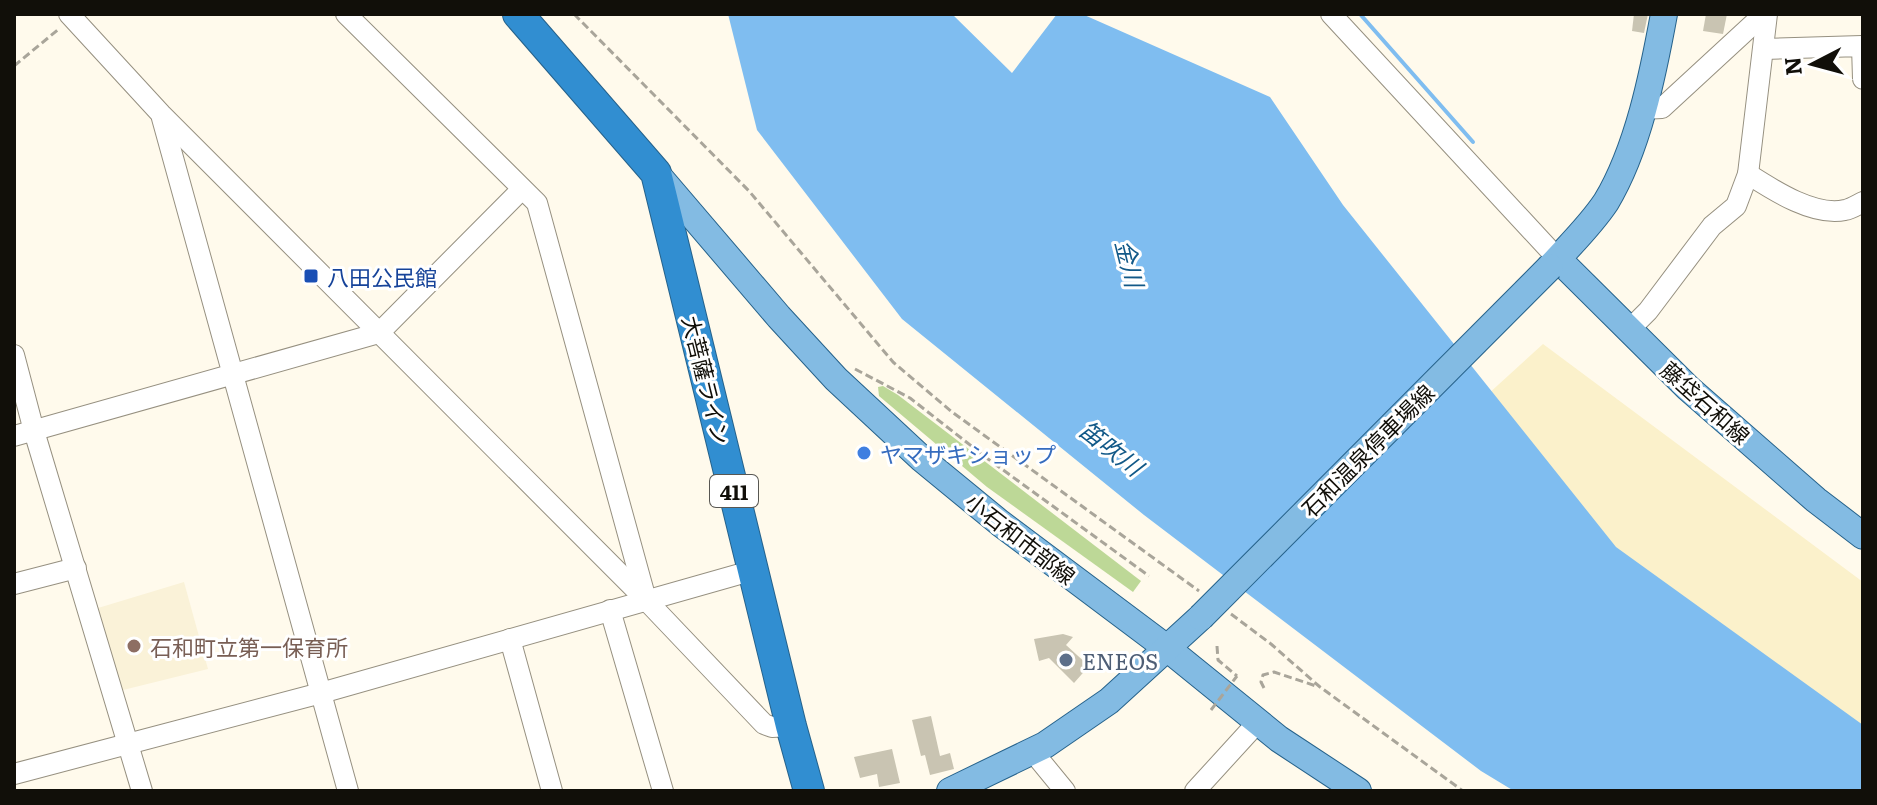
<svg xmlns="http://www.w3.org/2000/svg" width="1877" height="805" font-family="Literata,'Noto Sans JP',serif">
  <rect width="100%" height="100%" fill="#fffaec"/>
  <polygon fill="#faf2d8" points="184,582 208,669 119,691 98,608"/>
  <polygon fill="#bdd897" points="883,386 898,395 1141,581 1133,592 987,487 879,396 878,387"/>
  <polygon fill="#fbf1cb" points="1543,344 1863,582 1863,791 1318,549"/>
  <polygon fill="#7fbdf0" points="728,14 952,14 1012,73 1057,14 1082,14 1270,97 1343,205 1616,547 1863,725 1863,791 1514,791 1481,771 1144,515 902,319 757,130"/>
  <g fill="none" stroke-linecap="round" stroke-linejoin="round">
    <polyline stroke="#7fbdf0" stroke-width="4" points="1360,14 1473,142"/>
  </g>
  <g fill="#c9c4b2">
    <polygon points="1634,14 1648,14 1644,33 1632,31"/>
    <polygon points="1706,14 1727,14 1723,34 1703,31"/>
    <polygon points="1063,634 1073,637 1066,645 1089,666 1074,683 1049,658 1039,661 1034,639"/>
    <polygon points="931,716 940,756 950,753 954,769 930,775 925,755 921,756 912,720"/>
    <polygon points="892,749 900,783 879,787 877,774 860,778 854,757"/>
  </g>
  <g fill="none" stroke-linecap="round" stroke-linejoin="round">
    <g stroke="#969080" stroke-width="22">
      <g id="minor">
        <polyline points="69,14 161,114 646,600 764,724 772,727 791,726"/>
        <polyline points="346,14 537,203 645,596"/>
        <polyline points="1331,14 1558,259"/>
        <polyline points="1764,49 1862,46 1863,79"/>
        <polyline points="1642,109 1662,108 1764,14"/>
        <polyline points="162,118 348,791"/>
        <path d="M1748,174c25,16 66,43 97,36 6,-1 12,-5 18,-8"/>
        <polyline points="1628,331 1648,311 1712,226 1736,206 1748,174 1767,14"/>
        <polyline points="14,355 34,431 142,791"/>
        <polyline points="14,436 379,333 522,189"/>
        <polyline points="14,584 76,568"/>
        <polyline points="610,610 663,791"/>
        <polyline points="510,639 552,791"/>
        <polyline points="1033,752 1065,791"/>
        <polyline points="14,774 321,693 754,570"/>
        <polyline points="1195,791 1258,722"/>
      </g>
    </g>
    <g stroke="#26628b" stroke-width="28">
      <g id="major">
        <polyline points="656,173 779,317 836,379 922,459 1000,523 1168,649 1279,739 1358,791"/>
        <polyline points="1558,259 1688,388 1816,500 1863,536"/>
        <path d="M1550,267c19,-21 40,-41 56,-65 32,-53 47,-128 58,-188"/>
        <polyline points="950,791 1045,745 1109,701 1201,617"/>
      </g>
    </g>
    <g stroke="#26628b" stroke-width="32">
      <polyline id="highway" points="518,14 656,173 791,726 809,791"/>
    </g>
    <g stroke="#a9a59a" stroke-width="3" stroke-dasharray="8 4" stroke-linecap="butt">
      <polyline points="574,14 749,191 893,362 952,412 1199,591"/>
      <polyline points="14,66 60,28"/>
      <polyline points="855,369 910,398 988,459 1149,576"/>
      <polyline points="1231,614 1271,644 1320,687 1463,791"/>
      <polyline points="1217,646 1218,660 1237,676"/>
      <polyline points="1264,688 1261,682 1263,675 1274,672 1316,686"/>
    </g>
    <use href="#minor" stroke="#fff" stroke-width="20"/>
    <use href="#major" stroke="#83bbe3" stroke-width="26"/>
    <use href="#highway" stroke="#318ed1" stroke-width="30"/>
    <g stroke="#26628b" stroke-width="28" stroke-linecap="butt">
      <polyline id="major-bridge" points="1201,617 1550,267"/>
    </g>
    <polyline stroke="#a9a59a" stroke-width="3" stroke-dasharray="8 4" stroke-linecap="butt" points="1211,710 1237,676"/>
    <use href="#major-bridge" stroke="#83bbe3" stroke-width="26"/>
  </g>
  <rect fill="#1a4fb4" stroke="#fff" stroke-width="3" x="303" y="268" width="16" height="16" rx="4"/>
  <circle fill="#3f7fe0" stroke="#fff" stroke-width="3" cx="864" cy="453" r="8"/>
  <circle fill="#8d6e63" stroke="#fff" stroke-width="3" cx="134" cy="646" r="8"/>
  <circle fill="#5c6f8a" stroke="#fff" stroke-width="3" cx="1066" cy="660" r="8"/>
  <g text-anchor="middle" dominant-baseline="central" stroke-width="6" stroke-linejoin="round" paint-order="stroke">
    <rect fill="#fff" stroke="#585753" stroke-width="2" x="710" y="475" width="48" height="32" rx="6"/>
    <g font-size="20" font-weight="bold" fill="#110f09">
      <text x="734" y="491">411</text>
    </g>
    <g font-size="22" fill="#164399" stroke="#fff" text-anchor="start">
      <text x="327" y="276">八田公民館</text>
    </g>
    <g font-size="22" fill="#110f09" stroke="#fff">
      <text transform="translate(707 380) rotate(76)">大菩薩ライン</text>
      <text transform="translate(1706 402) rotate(42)">藤垈石和線</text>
      <text transform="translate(1367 450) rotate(-45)">石和温泉停車場線</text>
      <text transform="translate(1021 538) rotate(38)">小石和市部線</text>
    </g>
    <g font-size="22" fill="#366cbe" stroke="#fff" text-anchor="start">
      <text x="880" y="453">ヤマザキショップ</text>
    </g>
    <g font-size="22" fill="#785e54" stroke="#fff" text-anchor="start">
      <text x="150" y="646">石和町立第一保育所</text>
    </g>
    <g font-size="22" fill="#4e5e75" stroke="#fff" text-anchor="start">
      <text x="1082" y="660">ENEOS</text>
    </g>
    <g font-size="24" font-style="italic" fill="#125988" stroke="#fff">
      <text transform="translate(1131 263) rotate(76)">金川</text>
      <text transform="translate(1112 447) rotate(38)">笛吹川</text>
    </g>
  </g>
  <rect width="1877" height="805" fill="none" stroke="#110f09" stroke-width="32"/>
  <g transform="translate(1813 64) rotate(264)" stroke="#ffffff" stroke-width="6" paint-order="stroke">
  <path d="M0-6L14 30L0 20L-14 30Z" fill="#110f09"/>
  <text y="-12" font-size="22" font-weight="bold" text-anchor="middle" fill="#110f09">N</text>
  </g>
</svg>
